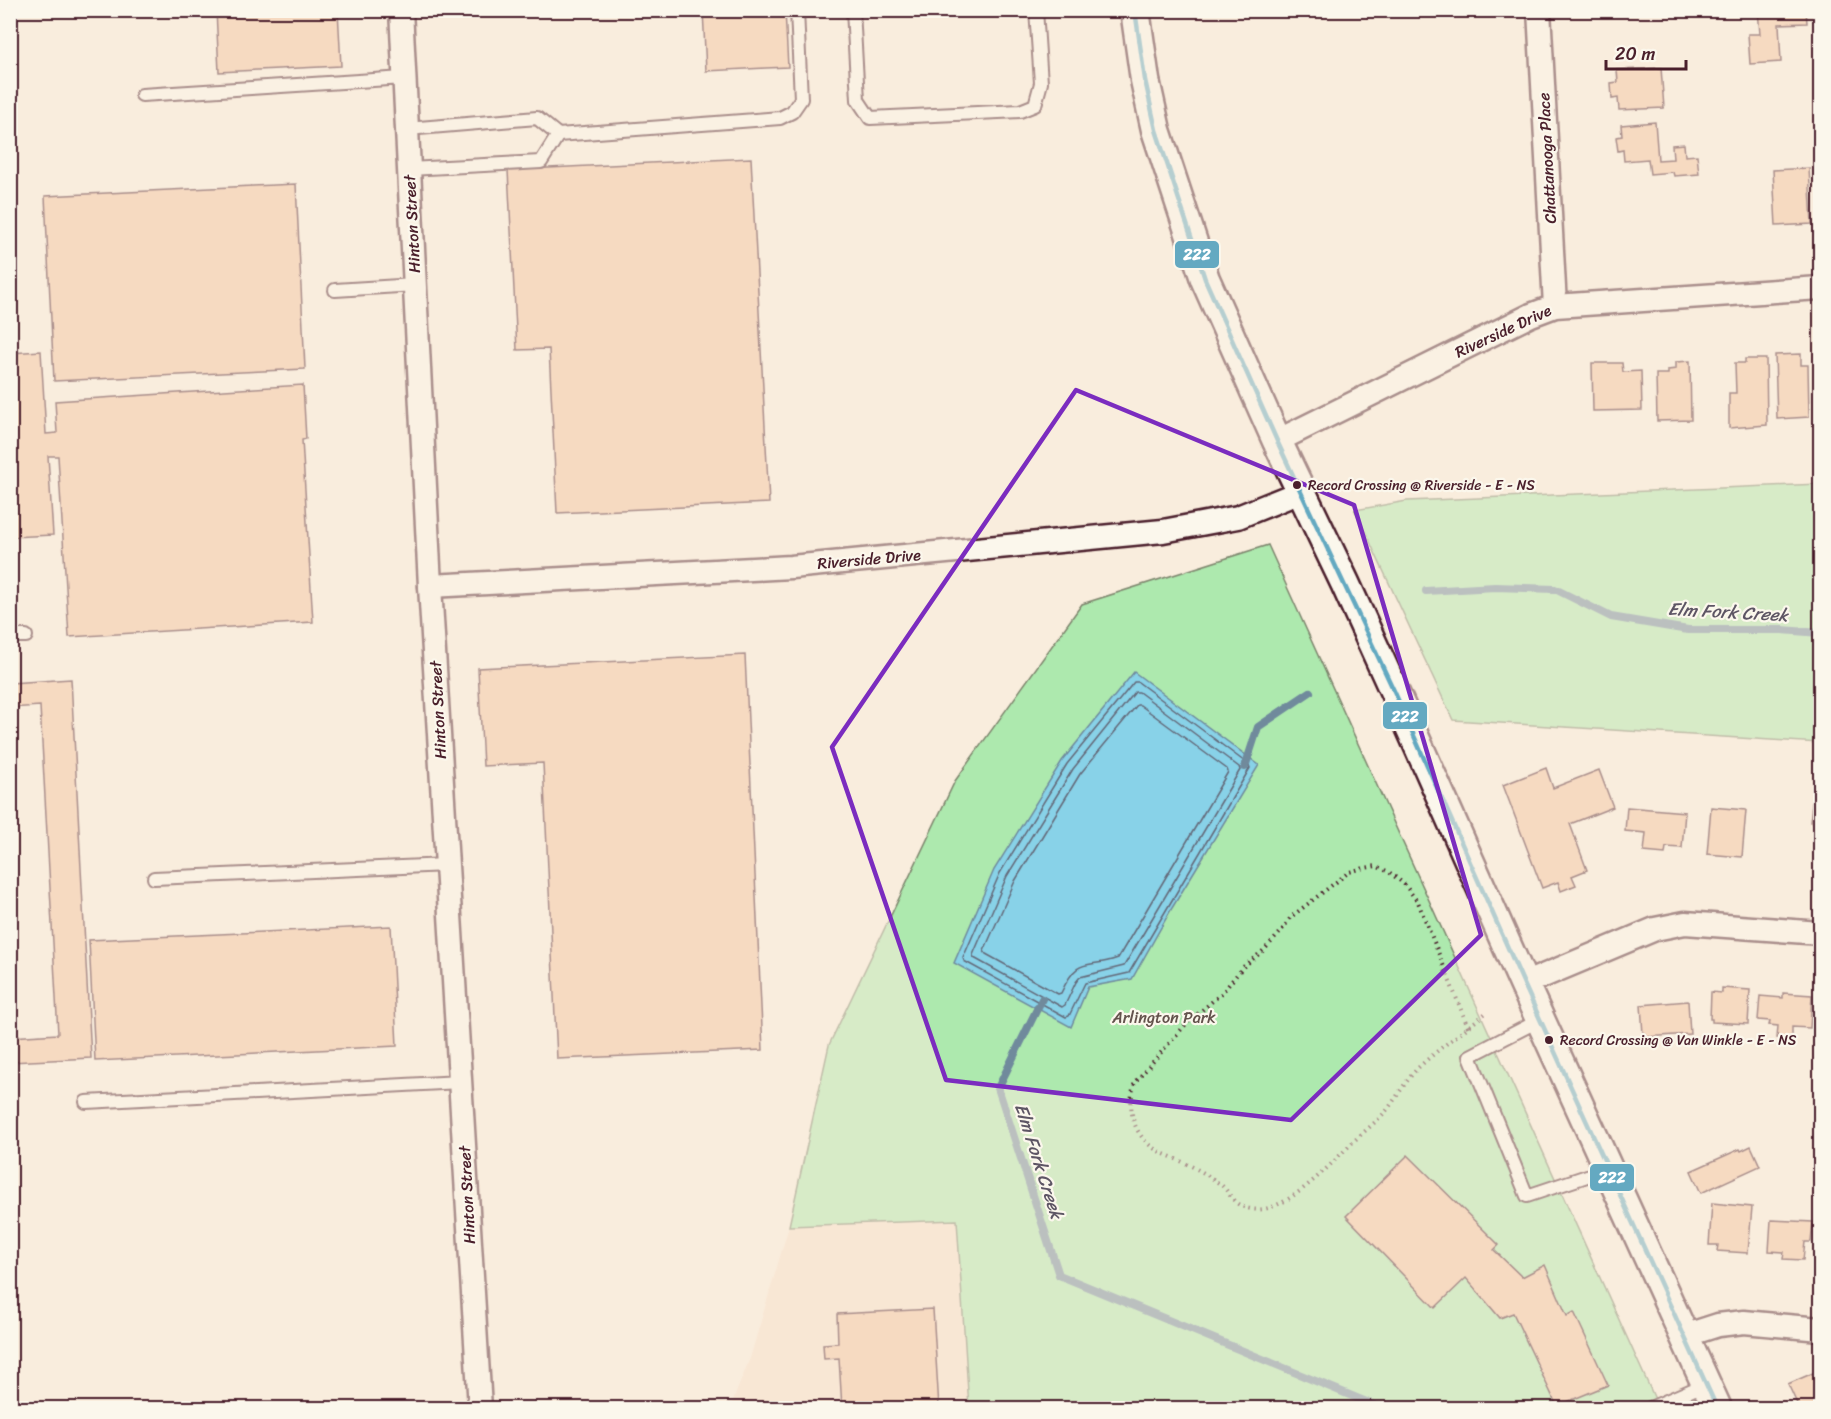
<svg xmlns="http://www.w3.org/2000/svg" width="1831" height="1419" font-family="Sriracha,sans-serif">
  <rect width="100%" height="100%" fill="#f9eddd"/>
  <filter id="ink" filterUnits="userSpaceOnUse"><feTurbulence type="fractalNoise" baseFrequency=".0167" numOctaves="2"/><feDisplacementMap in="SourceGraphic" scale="12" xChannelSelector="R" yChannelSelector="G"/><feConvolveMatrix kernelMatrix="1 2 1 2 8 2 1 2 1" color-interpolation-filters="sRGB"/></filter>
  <g filter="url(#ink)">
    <polygon fill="#f7e0cb" points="957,1220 969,1408 730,1408 750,1358 789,1226"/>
    <g fill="#ade9ae" stroke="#7c846c" stroke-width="1.5">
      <polygon points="1820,484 1820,743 1453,720 1355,510 1407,501"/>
      <polygon points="1268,545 1659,1408 969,1408 957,1220 789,1226 829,1045 955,781 1082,604"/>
    </g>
    <polygon fill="#88d2e8" stroke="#6f8a9c" stroke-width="1.5" points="1134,672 1259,765 1172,908 1132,979 1088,987 1071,1027 954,963 994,870 1062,761"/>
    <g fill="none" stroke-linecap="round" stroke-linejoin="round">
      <g stroke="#636777" stroke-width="1.5">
        <polygon points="1134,682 1138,682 1249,765 1250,768 1129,973 1085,983 1069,1016 1066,1017 964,961 963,958 1000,873 1067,764"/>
        <polygon points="1135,692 1139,692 1239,767 1240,770 1124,966 1080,977 1076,982 1065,1005 1062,1007 974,958 973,955 1007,876 1073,769"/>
        <path d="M1137,705h3l87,64 1,3 -110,186c-32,12 -39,-4 -57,35l-3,1 -72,-40 -2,-3 31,-70 65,-107z"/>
      </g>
      <g stroke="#6f8a9c" stroke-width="8">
        <polyline points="1426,591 1495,587 1555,589 1611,617 1688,630 1782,630 1820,633"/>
        <polyline points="1245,767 1258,727 1310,692"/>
        <polyline points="1042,999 998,1088 1059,1275 1381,1408"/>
      </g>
    </g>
    <g fill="#f2c3a1" stroke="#4a1f2b" stroke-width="1.5">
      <polygon points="216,10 338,10 341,66 219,72"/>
      <polygon points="703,10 785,10 788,67 706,71"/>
      <polygon points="1758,10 1806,10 1807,23 1779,24 1781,62 1750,64 1748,34 1760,34"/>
      <polygon points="1661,68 1664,108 1619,110 1618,98 1612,99 1611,83 1618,82 1617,70"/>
      <polygon points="1655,122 1658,160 1673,159 1672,145 1684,144 1685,156 1697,155 1699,174 1674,176 1673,172 1650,174 1648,159 1624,161 1623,150 1618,151 1616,137 1622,136 1621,125"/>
      <polygon points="751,158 769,503 557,513 549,349 517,350 508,170"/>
      <polygon points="1809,168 1812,224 1776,226 1773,170"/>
      <polygon points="296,184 305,369 54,381 45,196"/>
      <polygon points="41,351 46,434 57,433 55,401 303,385 306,439 302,440 313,622 69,637 58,456 48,456 53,535 10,537 10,353"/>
      <polygon points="1801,354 1801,365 1808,365 1809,417 1777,419 1775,355"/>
      <polygon points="1745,359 1766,359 1767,425 1729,428 1729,393 1736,393 1735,363 1745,363"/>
      <polygon points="1690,361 1691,420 1657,421 1656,374 1668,374 1668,370 1676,369 1676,362"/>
      <polygon points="1592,363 1622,363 1623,372 1641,371 1642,410 1593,411"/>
      <polygon points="745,655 763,1050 557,1059 543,763 483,766 478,668"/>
      <polygon points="71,679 91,1058 10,1062 10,1037 58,1034 40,706 10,708 10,683"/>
      <polygon points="10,751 12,751 16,822 10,822"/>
      <polygon points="1546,768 1553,788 1599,770 1613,807 1570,824 1587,870 1572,876 1576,885 1561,891 1558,882 1542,888 1503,785"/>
      <polygon points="1813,795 1820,796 1820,823 1810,822"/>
      <polygon points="1627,807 1685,812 1682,848 1666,847 1665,854 1644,852 1646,833 1625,831"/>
      <polygon points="1711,807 1746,810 1742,857 1707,854"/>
      <polygon points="10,913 15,1003 10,1003"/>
      <polygon points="391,926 397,1046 95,1061 89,940"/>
      <polygon points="1722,988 1750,990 1748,1024 1712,1022 1712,1019 1710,1019 1711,992 1722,993"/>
      <polygon points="1783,993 1812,995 1810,1028 1792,1027 1792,1040 1777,1038 1778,1026 1769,1025 1770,1021 1758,1020 1760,996 1783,998"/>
      <polygon points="1688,1001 1690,1034 1646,1037 1646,1034 1643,1034 1641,1005"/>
      <polygon points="1751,1146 1760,1166 1701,1193 1691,1171 1740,1149 1741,1151"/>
      <polygon points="1408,1155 1499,1245 1494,1250 1522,1277 1545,1265 1567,1316 1574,1312 1608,1385 1557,1406 1513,1313 1500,1318 1466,1278 1435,1308 1346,1216"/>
      <polygon points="1712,1203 1752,1207 1748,1253 1717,1251 1718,1245 1709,1245"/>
      <polygon points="1771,1220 1813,1222 1811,1242 1805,1242 1803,1260 1783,1259 1784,1252 1769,1251"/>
      <polygon points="933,1309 939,1408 842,1408 839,1358 824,1359 823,1344 838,1343 837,1314"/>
      <polygon points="1820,1370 1820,1408 1799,1408 1788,1384"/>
    </g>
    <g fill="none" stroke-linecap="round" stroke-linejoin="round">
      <g stroke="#4a1f2b" stroke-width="16">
        <g id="service">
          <polyline points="853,10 858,100 870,118 1020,111 1035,105 1041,83 1036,10"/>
          <polyline points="142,95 404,78"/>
          <polyline points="407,129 537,118 558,135 541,162 409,169"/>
          <polyline points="558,135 780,118 792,112 801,99 797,10"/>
          <polyline points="335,290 415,285"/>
          <polyline points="10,636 26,636"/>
          <polyline points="154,878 447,865"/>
          <polyline points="1540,1020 1470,1056 1527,1196 1608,1169"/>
          <polyline points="86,1102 460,1082"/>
          <polyline points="1650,1408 1706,1384"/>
        </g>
      </g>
      <g stroke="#4a1f2b" stroke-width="27">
        <g id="minor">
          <polyline points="401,10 430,586 480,1408"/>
          <polyline points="1539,10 1555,306"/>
          <polyline points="1277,441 1531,315 1555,306 1820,288"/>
          <polyline points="430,586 791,567 1163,531 1238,517 1300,492"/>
          <polyline points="1524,984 1655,929 1685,923 1820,933"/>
          <polyline points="1684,1336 1718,1325 1744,1322 1820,1329"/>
        </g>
      </g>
      <g stroke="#4a1f2b" stroke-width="33">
        <polyline id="tertiary" points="1135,10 1145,80 1156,130 1205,279 1277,441 1345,583 1395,693 1524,984 1717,1408"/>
      </g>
      <path stroke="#4a1f2b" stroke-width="4" stroke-dasharray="1.5 4.5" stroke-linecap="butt" d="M1468,1027l-50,-125 -14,-18 -15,-12 -13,-6 -12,2 -15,4 -58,45 -11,16 -16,17 -21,17 -21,26 -35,30 -52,59c-10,30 0,59 29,72 20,8 39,17 56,30 12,9 10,21 31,25 33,7 81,-46 103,-68 11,-10 23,-20 33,-31 11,-14 20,-32 33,-44 21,-19 45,-36 67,-54"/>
      <use href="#service" stroke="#fbf7ec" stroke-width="12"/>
      <use href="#minor" stroke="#fbf7ec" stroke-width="22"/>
      <use href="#tertiary" stroke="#fbf7ec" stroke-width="28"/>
      <g stroke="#fbf7ec" stroke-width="9">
        <polyline id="bus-1" points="1135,10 1145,80 1156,130 1205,279 1277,441 1395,693 1524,984 1717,1408"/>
      </g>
      <use href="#bus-1" stroke="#64a9c1" stroke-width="4.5"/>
    </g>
  </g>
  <path d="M0 0H1831V1419H0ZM1076,390l278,115 127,430 -190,185 -345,-40 -114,-333z" fill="#f9eddd" fill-opacity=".55" fill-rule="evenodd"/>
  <path fill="none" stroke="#7b2cbf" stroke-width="4.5" stroke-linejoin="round" d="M1076,390l278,115 127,430 -190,185 -345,-40 -114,-333z"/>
  <g fill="#4a1f2b" stroke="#fbf7ec" stroke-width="2">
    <circle cx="1297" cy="485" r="5"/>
    <circle cx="1549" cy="1040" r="5"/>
  </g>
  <g text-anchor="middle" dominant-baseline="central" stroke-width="4.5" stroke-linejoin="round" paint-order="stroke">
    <g font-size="14" fill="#4a1f2b" stroke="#fbf7ec" text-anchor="start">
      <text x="1308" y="485">Record Crossing @ Riverside - E - NS</text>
      <text x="1560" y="1040">Record Crossing @ Van Winkle - E - NS</text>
    </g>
    <g font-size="16" fill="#4a1f2b" stroke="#fbf7ec">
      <text transform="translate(1547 158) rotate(-93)">Chattanooga Place</text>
      <text transform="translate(412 224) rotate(-93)">Hinton Street</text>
      <text transform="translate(1503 331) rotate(-25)">Riverside Drive</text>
      <text transform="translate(869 559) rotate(-5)">Riverside Drive</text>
      <text transform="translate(438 710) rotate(-93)">Hinton Street</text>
      <text transform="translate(467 1195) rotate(-93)">Hinton Street</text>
    </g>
    <g font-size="16" fill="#63524c" stroke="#fbf7ec">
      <text x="1164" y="1017">Arlington Park</text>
    </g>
    <g font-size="18" font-style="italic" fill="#5d5564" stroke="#fbf7ec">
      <text transform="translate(1728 612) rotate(3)">Elm Fork Creek</text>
      <text transform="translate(1039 1161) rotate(72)">Elm Fork Creek</text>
    </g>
  </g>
  <g stroke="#fbf7ec" stroke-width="2">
    <rect x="1174" y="240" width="46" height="29" rx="6" fill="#64a9c1"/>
    <rect x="1382" y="701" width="46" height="29" rx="6" fill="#64a9c1"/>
    <rect x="1589" y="1163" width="46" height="29" rx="6" fill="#64a9c1"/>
  </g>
  <g font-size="16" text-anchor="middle" font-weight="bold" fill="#fff">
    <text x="1197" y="260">222</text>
    <text x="1405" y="722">222</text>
    <text x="1612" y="1183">222</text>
  </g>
  <rect width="1831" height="1419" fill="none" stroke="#fbf7ec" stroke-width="36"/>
  <rect x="18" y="18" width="1795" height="1383" fill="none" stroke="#4a1f2b" stroke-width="2" filter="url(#ink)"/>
  <path d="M1606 60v9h80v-9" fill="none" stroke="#4a1f2b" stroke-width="3"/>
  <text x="1615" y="60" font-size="18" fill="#4a1f2b" stroke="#fbf7ec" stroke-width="4.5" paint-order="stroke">20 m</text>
</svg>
